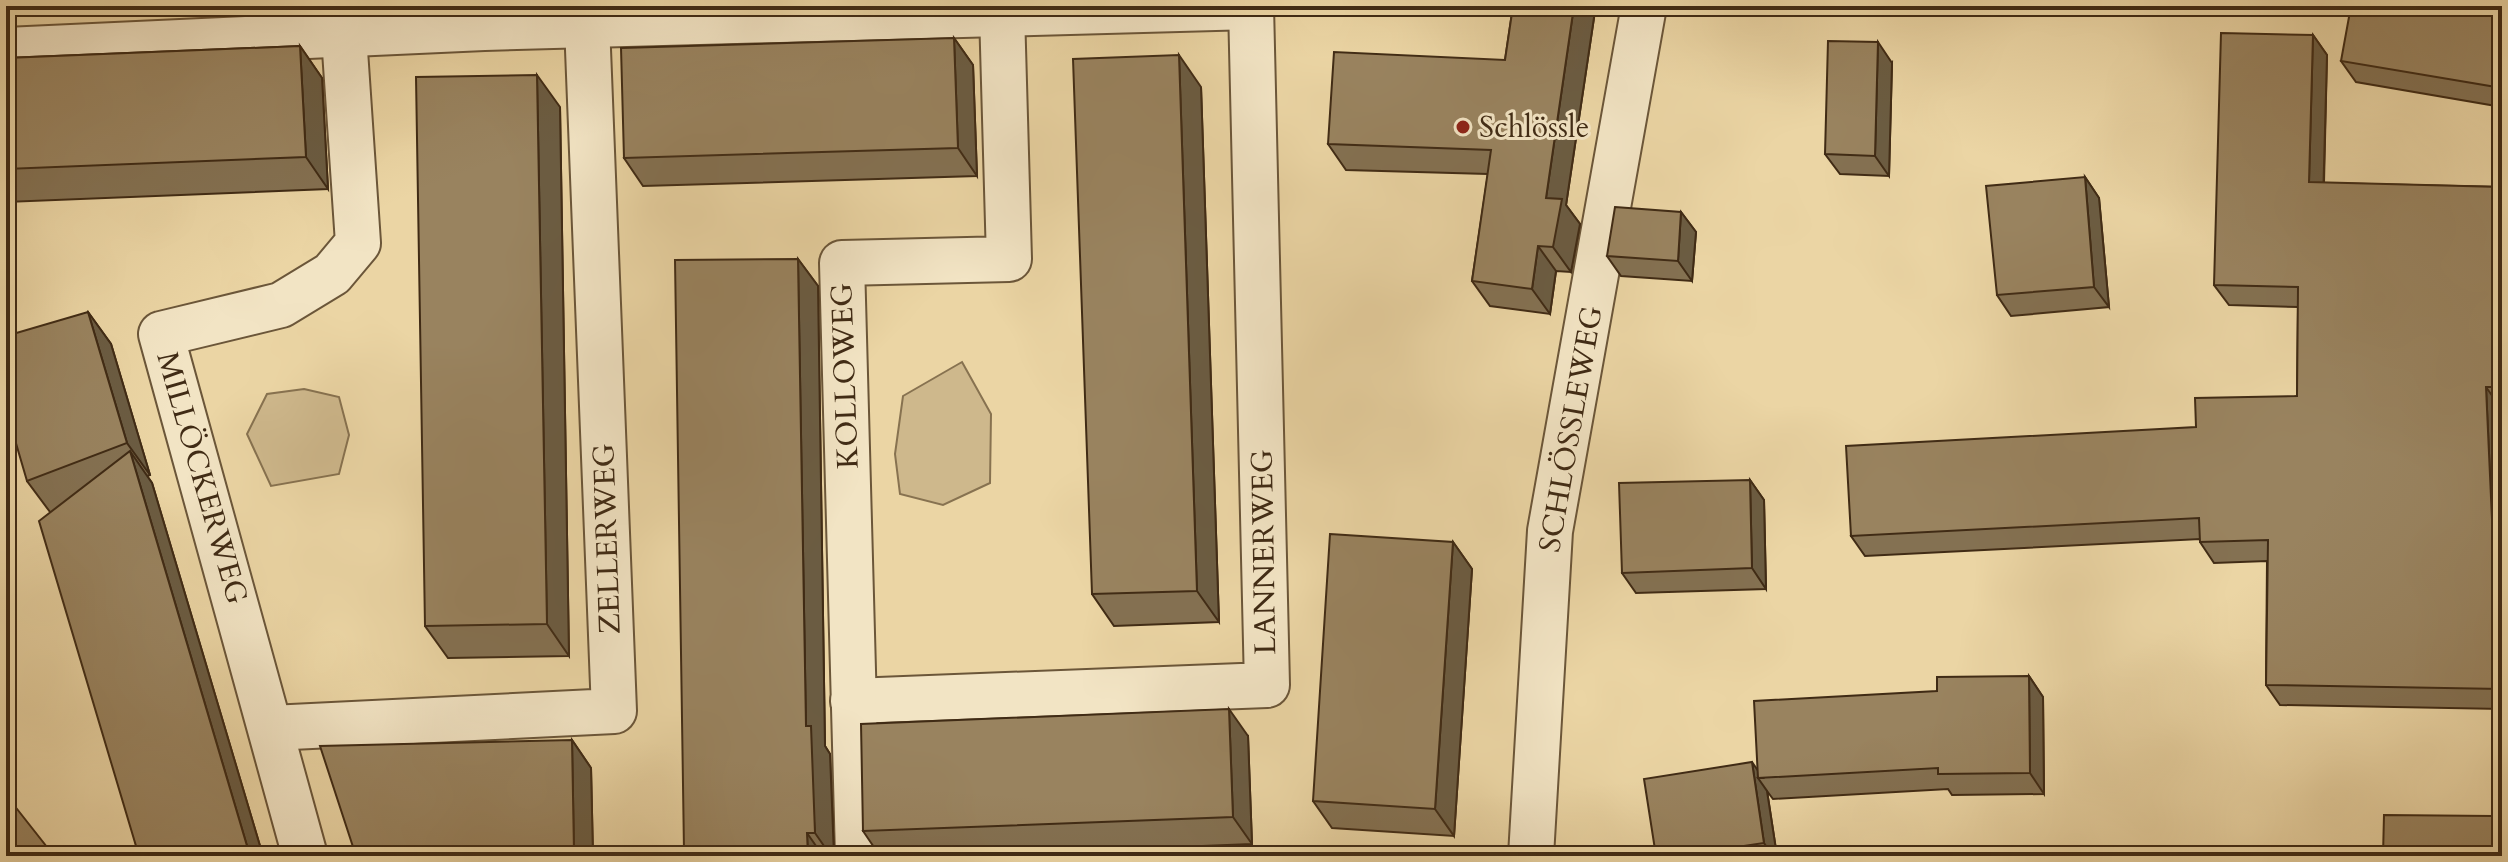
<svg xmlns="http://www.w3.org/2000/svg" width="2508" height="862" font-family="Cardo,serif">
  <rect width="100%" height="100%" fill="#ebd5a4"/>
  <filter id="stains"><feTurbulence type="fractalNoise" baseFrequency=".0025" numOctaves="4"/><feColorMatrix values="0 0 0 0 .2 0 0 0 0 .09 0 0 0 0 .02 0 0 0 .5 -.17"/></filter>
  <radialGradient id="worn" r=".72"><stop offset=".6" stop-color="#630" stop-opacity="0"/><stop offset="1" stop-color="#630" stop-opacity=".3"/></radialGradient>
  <g fill="#ceb88c" stroke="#877250" stroke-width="2">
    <polygon points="962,362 991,414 990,483 943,505 900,494 895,454 903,396"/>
    <polygon points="304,389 339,397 349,435 339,474 271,486 247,434 267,394"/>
  </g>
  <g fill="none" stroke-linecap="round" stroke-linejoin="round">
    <g stroke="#6b5639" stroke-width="48">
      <g id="minor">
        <polyline points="6,50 484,28 1252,7"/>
        <polyline points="853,701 1267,685 1251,6"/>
        <polyline points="271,728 614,711 587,24"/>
        <polyline points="305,856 161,334 281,305 332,274 358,243 342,6"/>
        <polyline points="858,856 842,263 1009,259 1002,12"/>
        <polyline points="1531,856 1550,531 1644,6"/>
      </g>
    </g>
    <use href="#minor" stroke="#f2e4c4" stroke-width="44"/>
  </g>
  <g fill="#847152" stroke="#402b15" stroke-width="2">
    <polygon points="1513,6 1602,6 1601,12 1595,11 1566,205 1580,224 1571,272 1556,271 1550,314 1490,306 1472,281 1488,174 1346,170 1328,144 1505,60"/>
    <polygon points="2502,6 2502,107 2356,82 2341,61"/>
    <polygon points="2313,35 2327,55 2324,183 2502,187 2502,407 2500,407 2502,450 2502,709 2280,705 2266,685 2267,561 2214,563 2200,542 2200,539 1865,556 1851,536 2297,396 2298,307 2229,305 2214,285"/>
    <polygon points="954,38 973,65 977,176 643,186 624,158"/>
    <polygon points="300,46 322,78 328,189 6,202 6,58"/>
    <polygon points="1892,63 1889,176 1840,174 1825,154"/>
    <polygon points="1201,87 1219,622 1114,626 1092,594"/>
    <polygon points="560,107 569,656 448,658 425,626"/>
    <polygon points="2085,177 2099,198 2109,307 2011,316 1997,295"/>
    <polygon points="1681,212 1696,232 1692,281 1621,276 1607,256"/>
    <polygon points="798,259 818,286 825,746 830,754 834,856 688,856 684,850"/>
    <polygon points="88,312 111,344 150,475 147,476 152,483 263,856 139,856 50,512 27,481"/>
    <polygon points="1750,480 1764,500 1766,589 1636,593 1622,573"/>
    <polygon points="1453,542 1472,569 1454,836 1332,828 1313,801"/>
    <polygon points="2029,676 2043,697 2044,794 1952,795 1948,789 1773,799 1767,791 1777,856 1656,856 1758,771 1937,691"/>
    <polygon points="1248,736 1252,844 951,856 880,856 863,831"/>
    <polygon points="572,740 591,768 593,856 356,856"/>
  </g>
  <g fill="#6b5c42" stroke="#402b15" stroke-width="2">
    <polygon points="1574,6 1591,6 1595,11 1566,205 1580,224 1571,272 1553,247 1546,198"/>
    <polygon points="2313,35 2327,55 2323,203 2309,182"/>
    <polygon points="954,38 973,65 977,176 958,148"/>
    <polygon points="1878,42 1892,63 1889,176 1875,156"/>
    <polygon points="300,46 322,78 328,189 306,157"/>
    <polygon points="1179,55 1201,87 1219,622 1197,591"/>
    <polygon points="537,75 560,107 569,656 547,624"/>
    <polygon points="2085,177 2099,198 2109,307 2094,287"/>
    <polygon points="1681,212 1696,232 1692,281 1678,261"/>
    <polygon points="1538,246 1556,271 1550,314 1532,289"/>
    <polygon points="798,259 818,286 825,746 830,754 834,856 831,856 815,833 806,726"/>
    <polygon points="88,312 111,344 150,475 127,443"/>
    <polygon points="2486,387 2500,407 2502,450 2502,615 2496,607"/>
    <polygon points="130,451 152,483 263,856 250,856"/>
    <polygon points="1750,480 1764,500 1766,589 1752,568"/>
    <polygon points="1453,542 1472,569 1454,836 1435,809"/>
    <polygon points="2029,676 2043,697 2044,794 2030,773"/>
    <polygon points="1229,709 1248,736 1252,844 1233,817"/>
    <polygon points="572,740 591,768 593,856 577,856 574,852"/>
    <polygon points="1752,762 1763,778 1758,778 1767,791 1777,856 1773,856 1764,843"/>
    <polygon points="2492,816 2502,830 2502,856 2492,856"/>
    <polygon points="807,833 823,856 808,856"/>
  </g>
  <g fill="#99835f" stroke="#402b15" stroke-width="2">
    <polygon points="1513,6 1574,6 1546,198 1562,199 1553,247 1538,246 1532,289 1472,281 1491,150 1328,144 1334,52 1505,60"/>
    <polygon points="2351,6 2502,6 2502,88 2341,61"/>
    <polygon points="2221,33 2313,35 2309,182 2502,187 2502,387 2486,387 2496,607 2502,607 2502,689 2266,685 2268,540 2200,542 2199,518 1851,536 1846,446 2196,427 2195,398 2297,396 2298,287 2214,285"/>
    <polygon points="954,38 958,148 624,158 621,48"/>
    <polygon points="1828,41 1878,42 1875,156 1825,154"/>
    <polygon points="300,46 306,157 6,169 6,58"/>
    <polygon points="1179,55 1197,591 1092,594 1073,59"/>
    <polygon points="537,75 547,624 425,626 416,77"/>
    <polygon points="2085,177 2094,287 1997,295 1986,186"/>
    <polygon points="1615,207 1681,212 1678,261 1607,256"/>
    <polygon points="798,259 806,726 811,726 815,833 807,833 808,856 759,856 758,849 684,850 675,260"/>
    <polygon points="88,312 127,443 27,481 6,409 6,336"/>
    <polygon points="130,451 250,856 139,856 39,521"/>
    <polygon points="1750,480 1752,568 1622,573 1619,483"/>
    <polygon points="1330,534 1453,542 1435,809 1313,801"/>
    <polygon points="2029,676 2030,773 1938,774 1938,768 1758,778 1754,701 1937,691 1937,677"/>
    <polygon points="1229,709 1233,817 863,831 861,724"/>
    <polygon points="572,740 574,852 356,856 320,746"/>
    <polygon points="1752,762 1764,843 1677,856 1656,856 1644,779"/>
    <polygon points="6,795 54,856 6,856"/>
    <polygon points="2384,815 2492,816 2492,856 2383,856"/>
  </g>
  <circle fill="#8f2418" stroke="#f2e4c4" stroke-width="3" cx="1463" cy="127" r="8"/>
  <g text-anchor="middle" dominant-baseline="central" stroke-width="6" stroke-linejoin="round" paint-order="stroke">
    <g font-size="30" fill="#402b15" stroke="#f2e4c4" text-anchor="start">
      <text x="1479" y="127">Schlössle</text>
    </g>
    <g font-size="30" fill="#402b15" stroke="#f2e4c4">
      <text transform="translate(845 376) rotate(-92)">KOLLOWEG</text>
      <text transform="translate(1571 429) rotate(-80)">SCHLÖSSLEWEG</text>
      <text transform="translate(202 478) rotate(74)">MILLÖCKERWEG</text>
      <text transform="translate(607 539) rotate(-92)">ZELLERWEG</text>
      <text transform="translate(1264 552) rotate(-91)">LANNERWEG</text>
    </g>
  </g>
  <rect width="2508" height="862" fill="none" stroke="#ebd5a4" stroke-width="32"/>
  <rect x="8" y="8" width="2492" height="846" fill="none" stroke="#402b15" stroke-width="4"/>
  <rect x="16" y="16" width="2476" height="830" fill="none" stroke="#402b15" stroke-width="2"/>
  <rect width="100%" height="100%" filter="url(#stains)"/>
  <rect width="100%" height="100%" fill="url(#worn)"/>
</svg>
